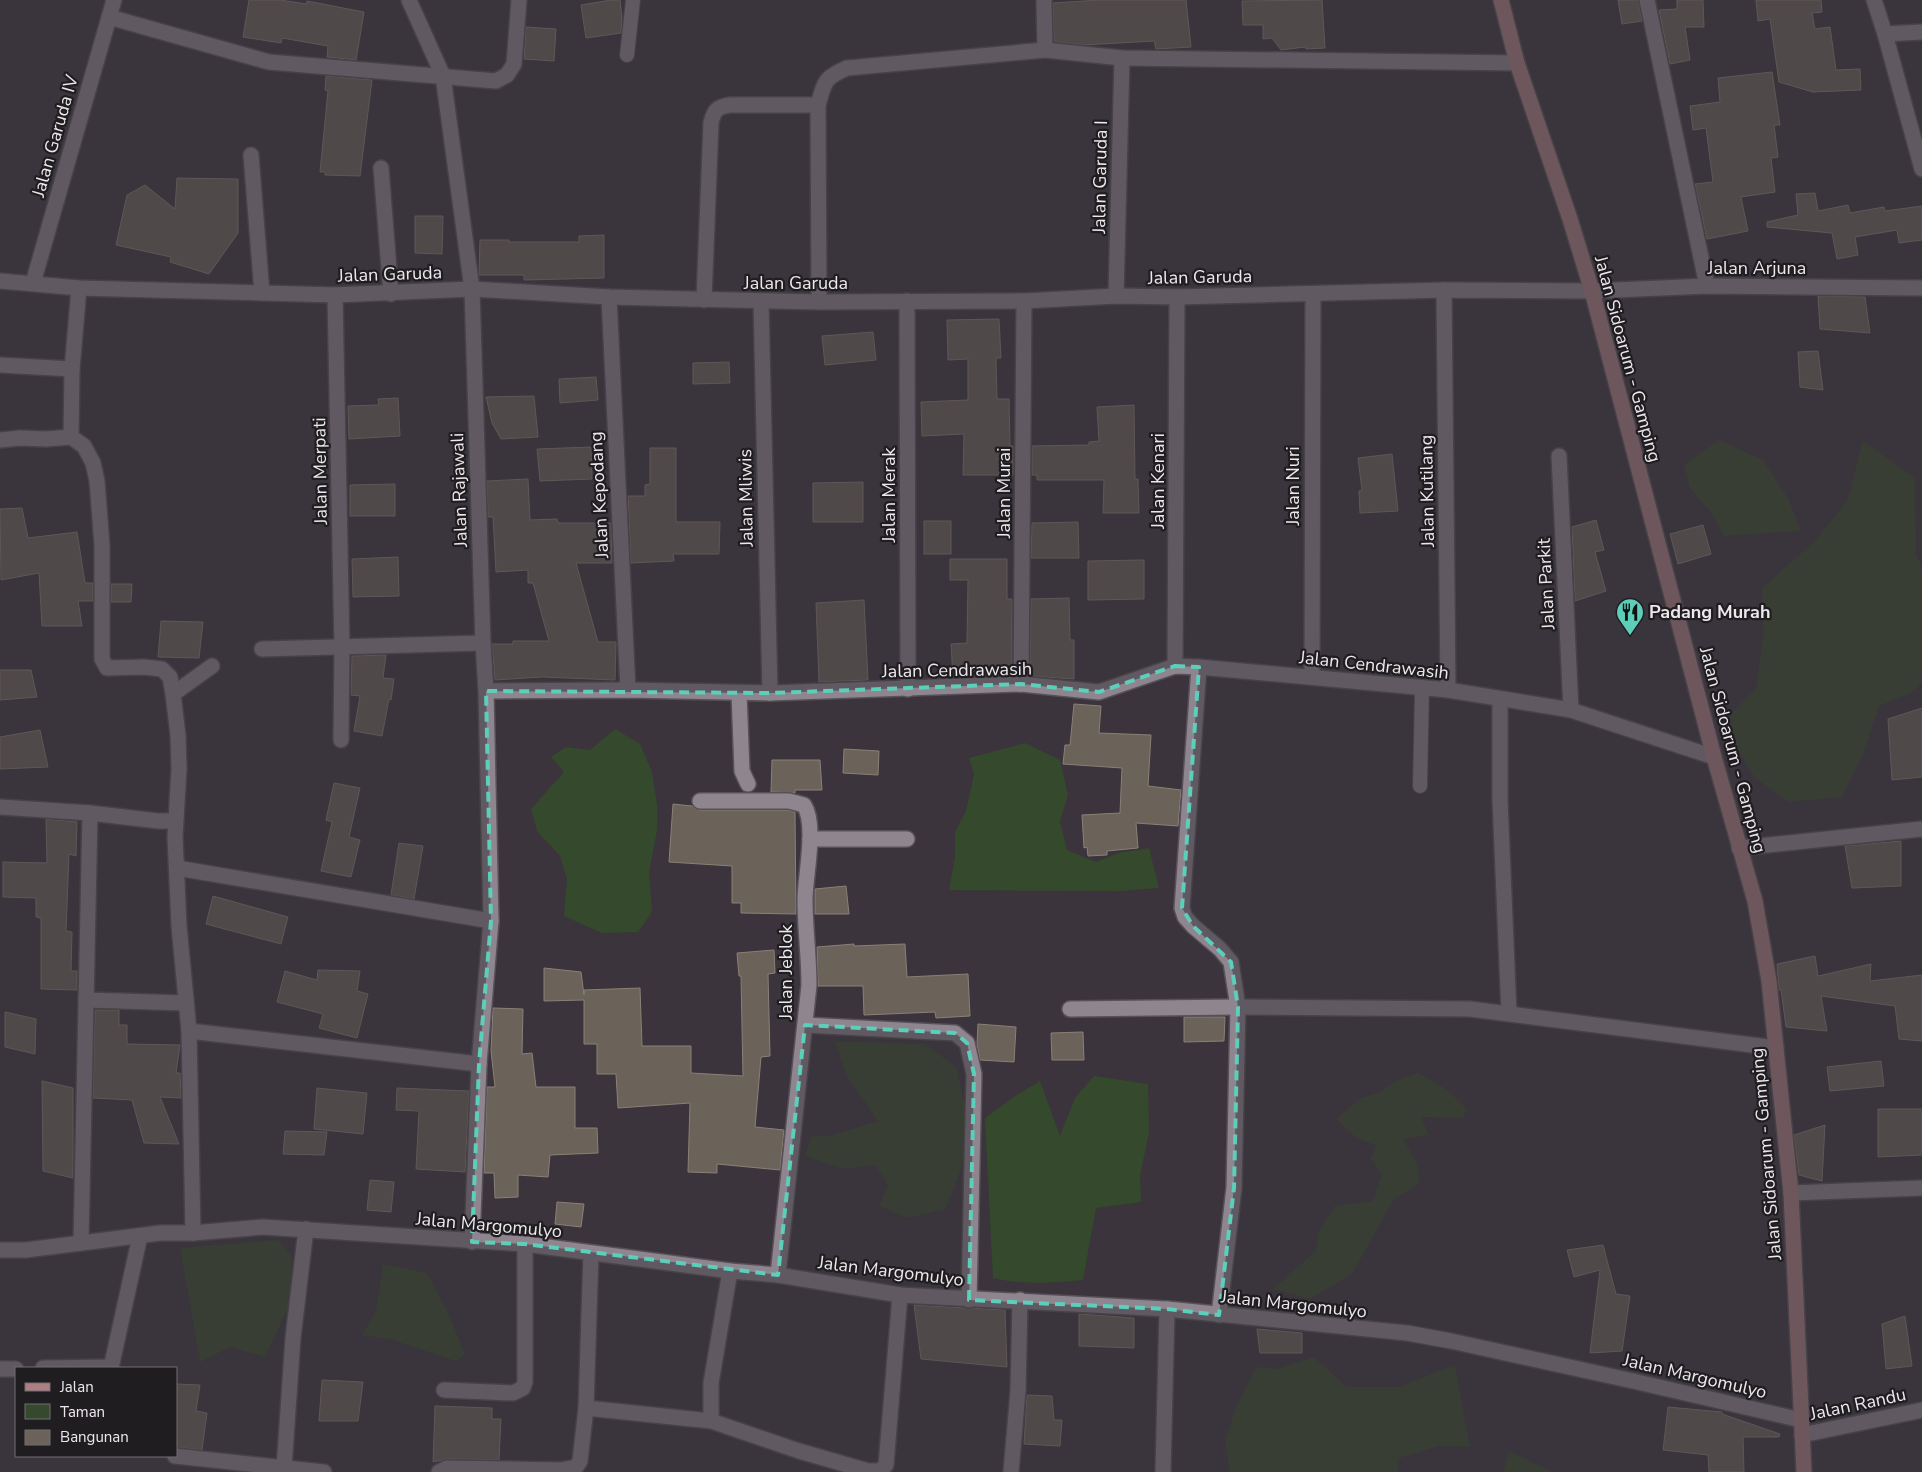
<svg xmlns="http://www.w3.org/2000/svg" width="1922" height="1472" font-family="'Nunito Sans',sans-serif">
  <rect width="100%" height="100%" fill="#3b343c"/>
  <g fill="#35492c">
    <polygon points="1719,440 1763,460 1789,500 1801,531 1724,536 1712,514 1690,488 1684,465"/>
    <polygon points="1863,441 1915,478 1916,553 1922,568 1922,683 1909,694 1879,706 1863,754 1842,797 1788,802 1755,778 1722,723 1756,689 1763,638 1762,588 1815,541 1847,501"/>
    <polygon points="615,729 640,744 652,772 657,805 657,831 649,871 652,912 638,932 602,933 564,916 567,879 560,856 537,831 531,809 564,772 551,757 566,747 590,750"/>
    <polygon points="1025,743 1060,760 1068,795 1060,821 1067,850 1096,862 1118,853 1149,848 1159,888 1118,891 949,890 955,857 955,832 966,811 974,774 969,758"/>
    <path d="M835,1041l90,3 31,23c4,17 14,55 12,72 -4,23 -13,50 -23,70l-37,9 -29,-12 9,-21 -13,-20 -32,4 -38,-13 6,-19 22,-2 45,-14 -32,-46z"/>
    <polygon points="1418,1073 1446,1089 1467,1109 1463,1118 1421,1117 1429,1135 1403,1139 1417,1163 1420,1183 1394,1199 1352,1274 1310,1299 1273,1289 1316,1251 1318,1233 1335,1206 1373,1201 1382,1174 1371,1159 1376,1145 1358,1139 1336,1119 1361,1098 1380,1092 1397,1080"/>
    <path d="M1094,1076l54,8 1,48 -9,44 1,26 -45,6 -13,72c-31,3 -59,5 -90,-2l-8,-160 30,-22 25,-15 20,55 15,-38z"/>
    <polygon points="278,1240 291,1255 294,1295 265,1357 230,1347 200,1362 180,1248"/>
    <polygon points="383,1264 427,1273 449,1315 465,1354 456,1361 393,1340 362,1335 376,1311"/>
    <polygon points="1314,1357 1347,1387 1399,1387 1455,1365 1470,1447 1439,1446 1399,1458 1397,1472 1229,1472 1225,1440 1237,1405 1256,1367 1277,1369"/>
    <polygon points="1509,1451 1552,1472 1503,1472"/>
  </g>
  <g fill="#6b6259" stroke="#8a8077">
    <polygon points="249,0 280,0 307,4 307,1 364,12 356,60 327,57 328,46 282,38 281,43 243,37"/>
    <polygon points="611,0 620,0 622,18 621,33 586,38 581,5"/>
    <polygon points="1100,0 1186,0 1191,47 1156,49 1154,41 1084,45 1054,42 1053,3"/>
    <polygon points="1322,0 1325,48 1306,49 1305,47 1281,50 1272,38 1263,39 1263,25 1243,25 1242,1"/>
    <polygon points="1618,0 1638,0 1642,21 1622,24"/>
    <polygon points="1677,0 1703,0 1704,27 1685,27 1690,60 1670,64 1659,10 1677,9"/>
    <polygon points="1756,0 1821,0 1822,12 1812,13 1815,29 1830,27 1836,70 1860,69 1861,90 1813,92 1779,82 1770,19 1758,21"/>
    <polygon points="526,27 556,29 554,61 524,59"/>
    <polygon points="1772,72 1780,125 1774,125 1778,157 1771,158 1775,192 1741,197 1748,231 1707,239 1695,184 1713,182 1706,128 1693,130 1690,106 1720,102 1718,78"/>
    <polygon points="326,76 372,80 360,176 325,175 325,172 320,172 328,91 325,90"/>
    <polygon points="177,178 238,179 238,233 209,274 170,262 171,257 116,245 127,195 145,185 175,209"/>
    <polygon points="1815,193 1818,211 1848,205 1850,213 1884,207 1885,211 1922,206 1922,240 1899,243 1897,230 1855,237 1858,255 1837,259 1832,233 1767,227 1767,222 1798,215 1796,194"/>
    <polygon points="415,216 443,216 442,254 415,253"/>
    <polygon points="604,235 604,278 524,280 524,275 479,275 480,240 509,240 509,242 579,242 579,236"/>
    <polygon points="1818,296 1865,297 1870,333 1820,329"/>
    <polygon points="999,319 1001,358 996,358 997,399 1009,399 1010,446 1013,446 1013,475 963,475 964,434 922,436 921,402 968,400 968,359 948,360 947,320"/>
    <polygon points="873,332 876,360 825,365 822,336"/>
    <polygon points="1818,351 1823,390 1800,387 1798,352"/>
    <polygon points="729,362 730,383 693,384 693,363"/>
    <polygon points="596,377 598,400 560,403 559,379"/>
    <polygon points="534,396 538,437 501,439 492,423 486,397"/>
    <polygon points="398,398 400,436 349,439 348,406 379,405 378,399"/>
    <polygon points="1134,405 1135,479 1138,479 1139,513 1103,513 1104,480 1037,480 1037,475 1032,475 1032,446 1089,445 1089,442 1099,441 1097,407"/>
    <polygon points="591,447 592,479 540,481 537,449"/>
    <polygon points="650,448 676,448 676,522 720,522 719,554 673,554 674,561 631,563 628,496 645,496 645,485 650,484"/>
    <polygon points="1392,454 1398,511 1360,513 1359,491 1362,490 1358,458"/>
    <polygon points="528,479 530,520 557,519 558,523 611,523 612,563 576,563 598,642 616,642 615,680 542,677 495,680 492,644 513,644 513,641 549,641 533,583 528,583 528,570 496,572 493,517 488,517 487,481"/>
    <polygon points="863,482 863,522 813,522 813,483"/>
    <polygon points="395,484 395,516 350,516 350,485"/>
    <polygon points="22,508 28,538 77,532 85,583 93,583 93,601 78,601 82,626 42,626 39,573 1,580 0,509"/>
    <polygon points="1596,520 1604,550 1595,552 1606,591 1575,601 1572,527"/>
    <rect x="924" y="521" width="27" height="33"/>
    <polygon points="1078,522 1079,558 1031,558 1032,523"/>
    <polygon points="1703,525 1711,554 1678,564 1670,534"/>
    <polygon points="398,557 399,596 353,597 352,559"/>
    <polygon points="950,559 1007,559 1007,599 1012,599 1012,675 953,677 951,644 967,643 968,580 950,580"/>
    <polygon points="1144,560 1144,599 1088,600 1088,561"/>
    <polygon points="111,584 132,584 131,602 111,602"/>
    <polygon points="1069,598 1070,640 1074,640 1074,679 1030,676 1031,599"/>
    <polygon points="864,600 868,680 819,682 816,603"/>
    <polygon points="161,621 203,622 199,658 158,657"/>
    <polygon points="386,655 383,678 394,679 391,700 389,699 382,736 354,731 360,696 351,695 352,656"/>
    <polygon points="0,670 31,670 37,697 0,700"/>
    <polygon points="1074,704 1101,706 1099,733 1151,735 1148,786 1181,790 1178,826 1136,823 1138,848 1107,851 1107,855 1088,856 1087,847 1084,848 1082,815 1120,813 1122,768 1063,764 1065,745 1070,745"/>
    <polygon points="1922,708 1922,777 1892,780 1888,719"/>
    <polygon points="40,730 48,767 0,769 0,737"/>
    <polygon points="844,749 879,751 878,775 843,773"/>
    <polygon points="772,760 820,760 822,790 795,790 795,793 771,792"/>
    <polygon points="334,783 360,788 349,837 360,840 351,877 321,871 332,822 326,820"/>
    <polygon points="673,804 692,806 700,810 788,810 795,812 796,914 741,913 741,903 732,903 732,866 669,862"/>
    <polygon points="46,819 77,822 76,856 69,854 66,931 72,932 71,971 77,971 77,990 41,989 41,918 36,917 36,898 3,897 3,862 47,863"/>
    <polygon points="1901,841 1901,886 1852,888 1845,846"/>
    <polygon points="399,843 423,846 414,899 391,895"/>
    <polygon points="846,886 849,914 815,914 815,889"/>
    <polygon points="213,896 288,917 281,944 206,924"/>
    <polygon points="854,944 854,946 905,944 907,977 968,974 970,1016 936,1018 935,1012 864,1015 863,986 818,986 817,947"/>
    <polygon points="774,950 775,973 768,974 770,1056 761,1057 755,1127 784,1130 780,1170 717,1164 717,1173 688,1172 690,1103 618,1108 616,1074 597,1074 597,1044 584,1044 584,1000 544,1001 544,968 581,972 584,995 584,990 640,988 642,1046 691,1046 691,1073 743,1076 741,976 739,976 737,953"/>
    <polygon points="1815,956 1818,976 1871,964 1870,981 1922,975 1922,1041 1899,1039 1895,1006 1821,996 1827,1031 1786,1027 1781,990 1779,990 1777,964"/>
    <polygon points="318,970 360,971 357,991 368,994 357,1038 319,1028 323,1014 277,1002 285,971 317,980"/>
    <polygon points="493,1008 523,1009 522,1054 532,1053 536,1087 575,1087 575,1128 597,1128 598,1153 550,1155 548,1177 518,1175 518,1197 495,1198 494,1173 484,1173 487,1087 495,1087 491,1051"/>
    <polygon points="95,1010 119,1010 119,1025 127,1025 127,1044 180,1045 176,1073 180,1073 181,1098 160,1097 179,1144 144,1143 132,1100 93,1098"/>
    <polygon points="5,1012 36,1019 35,1054 5,1047"/>
    <polygon points="1184,1017 1225,1017 1224,1041 1184,1042"/>
    <polygon points="978,1024 1016,1027 1014,1062 980,1060 977,1044"/>
    <polygon points="1083,1032 1084,1060 1052,1060 1051,1033"/>
    <polygon points="1881,1061 1884,1086 1830,1091 1827,1067"/>
    <polygon points="42,1081 73,1088 73,1178 43,1171"/>
    <polygon points="317,1088 367,1093 363,1134 314,1129"/>
    <polygon points="397,1088 469,1091 465,1172 416,1169 419,1111 396,1110"/>
    <polygon points="1878,1109 1922,1109 1922,1155 1878,1157"/>
    <polygon points="1825,1125 1822,1181 1799,1175 1794,1135"/>
    <polygon points="285,1131 327,1132 324,1155 283,1154"/>
    <polygon points="370,1180 394,1182 391,1212 367,1210"/>
    <polygon points="557,1202 584,1204 581,1227 555,1224"/>
    <polygon points="1603,1245 1616,1294 1630,1296 1622,1351 1590,1353 1600,1270 1574,1277 1567,1250"/>
    <polygon points="914,1305 1005,1310 1007,1367 921,1359"/>
    <polygon points="1079,1314 1134,1318 1134,1348 1079,1346"/>
    <polygon points="1905,1316 1912,1366 1886,1369 1882,1324"/>
    <polygon points="1257,1329 1302,1333 1302,1353 1260,1353"/>
    <polygon points="322,1380 363,1382 358,1421 319,1421"/>
    <polygon points="176,1384 200,1385 196,1411 207,1413 202,1450 176,1447"/>
    <polygon points="1027,1395 1052,1396 1054,1420 1062,1420 1060,1446 1024,1444"/>
    <polygon points="435,1406 492,1408 492,1419 501,1419 499,1460 447,1459 433,1462"/>
    <polygon points="1668,1407 1722,1412 1722,1414 1780,1434 1779,1437 1743,1437 1744,1472 1709,1472 1708,1455 1663,1450"/>
  </g>
  <g fill="none" stroke-linecap="round" stroke-linejoin="round">
    <g stroke="#575058" stroke-width="16">
      <g id="lane">
        <polyline points="627,55 633,0"/>
        <polyline points="1420,786 1422,688"/>
      </g>
    </g>
    <g stroke="#575058" stroke-width="18">
      <g id="street">
        <polyline points="409,0 443,76 472,289 483,643 486,691 491,921 479,1064 472,1242"/>
        <polyline points="1044,0 1045,50 1122,58 1517,63"/>
        <polyline points="1647,0 1707,286"/>
        <polyline points="1874,0 1885,34 1922,169"/>
        <polyline points="109,17 269,62 496,81 507,75 514,64 519,0"/>
        <polyline points="1885,34 1922,32"/>
        <polyline points="251,155 262,293"/>
        <polyline points="381,168 391,294"/>
        <polyline points="0,281 79,288 335,295 472,289 609,297 819,302 1024,301 1116,296 1177,297 1444,290 1592,291 1707,286 1922,288"/>
        <polyline points="33,283 114,0"/>
        <polyline points="1444,290 1448,690"/>
        <polyline points="335,295 342,647 341,740"/>
        <polyline points="1116,296 1122,58"/>
        <polyline points="609,297 628,690"/>
        <path d="M704,300l7,-177c3,-13 6,-16 19,-18h88"/>
        <polyline points="907,301 908,689"/>
        <polyline points="761,302 770,693"/>
        <path d="M819,302l-1,-197c7,-24 6,-27 29,-37l198,-18"/>
        <polyline points="0,365 72,369 79,288"/>
        <polyline points="71,437 72,369"/>
        <polyline points="0,440 20,438 46,439 71,437 84,446 93,463 97,481 102,545 102,659 107,668 144,667 162,669 170,677 173,694 178,735 179,769 175,837 179,926 189,1031 193,1233"/>
        <polyline points="1559,456 1571,710"/>
        <polyline points="262,649 483,643"/>
        <polyline points="1175,666 1177,297"/>
        <polyline points="1199,667 1182,908 1185,917 1193,926 1220,949 1231,962 1238,1007 1234,1188 1219,1315"/>
        <polyline points="1312,677 1313,294"/>
        <polyline points="1021,684 1024,301"/>
        <polyline points="486,691 628,690 770,693 1021,684 1099,692 1175,666 1199,667 1448,690 1571,710 1714,757"/>
        <polyline points="739,693 742,771 748,784"/>
        <polyline points="173,694 212,666"/>
        <polyline points="1500,699 1500,800 1509,1014"/>
        <path d="M700,801h89l15,4c13,20 1,71 1,95 0,28 4,56 4,85l-31,290"/>
        <polyline points="0,807 90,813 81,1243"/>
        <polyline points="90,813 158,821 175,821"/>
        <polyline points="810,839 907,839"/>
        <polyline points="1739,848 1922,829"/>
        <polyline points="177,868 491,921"/>
        <polyline points="86,1000 186,1003"/>
        <polyline points="1070,1009 1238,1007 1470,1009 1776,1048"/>
        <polyline points="805,1025 955,1033 967,1043 974,1074 969,1300"/>
        <polyline points="189,1031 479,1064"/>
        <polyline points="1791,1193 1922,1188"/>
        <polyline points="0,1250 26,1250 160,1233 193,1233 263,1227 525,1244 730,1271 778,1275 900,1295 1167,1309 1407,1333 1451,1341 1633,1381 1801,1420"/>
        <polyline points="730,1271 711,1383 711,1421 799,1451 868,1471 880,1471 886,1465 900,1295"/>
        <polyline points="43,1368 111,1367"/>
        <polyline points="111,1368 140,1236"/>
        <polyline points="0,1369 16,1369"/>
        <polyline points="444,1390 513,1393 523,1388 525,1382 525,1244"/>
        <polyline points="586,1408 711,1421"/>
        <polyline points="1802,1435 1922,1410"/>
        <polyline points="175,1456 324,1472"/>
        <polyline points="284,1468 293,1338 306,1229"/>
        <polyline points="439,1472 447,1468 561,1470 576,1467 580,1461 586,1408 591,1253"/>
        <polyline points="1011,1472 1018,1391 1020,1300"/>
        <polyline points="1163,1472 1167,1309"/>
      </g>
    </g>
    <g stroke="#575058" stroke-width="18">
      <polyline id="secondary" points="1501,0 1517,63 1570,219 1592,291 1714,757 1755,901 1769,981 1791,1193 1804,1472"/>
    </g>
    <use href="#lane" stroke="#8e858f" stroke-width="14"/>
    <use href="#street" stroke="#8e858f" stroke-width="15"/>
    <use href="#secondary" stroke="#ac8083" stroke-width="15"/>
  </g>
  <path d="M0 0H1922V1472H0ZM1175,666l24,1 -17,241 11,18 38,36 7,45 -4,181 -15,127 -52,-6 -198,-9 5,-226 -7,-31 -12,-10 -150,-8 -27,250 -253,-31 -53,-2 7,-178 12,-143 -5,-230 284,2 251,-9 78,8z" fill="#3b343c" fill-opacity=".55" fill-rule="evenodd"/>
  <path fill="none" stroke="#5cceba" stroke-width="4" stroke-dasharray="10 6" stroke-linejoin="round" d="M1175,666l24,1 -17,241 11,18 38,36 7,45 -4,181 -15,127 -52,-6 -198,-9 5,-226 -7,-31 -12,-10 -150,-8 -27,250 -253,-31 -53,-2 7,-178 12,-143 -5,-230 284,2 251,-9 78,8z"/>
  <defs>
    <g id="restaurant-pin" transform="scale(1.4375)"><path d="M0 17L-7.5 6A9.5 9.5 0 1 1 7.5 6Z" fill="#5cceba" stroke="#201d21"/><path d="M-5-6h1v4h1v-4h1v4h1v-4h1v5L-1.5 .5V6h-2V.5L-5-1ZM5-6V6H3V1.5H1.5Q1.5-4 5-6Z" fill="#111"/></g>
  </defs>
  <g fill-rule="evenodd">
    <use href="#restaurant-pin" x="1630" y="612"/>
  </g>
  <g text-anchor="middle" dominant-baseline="central" stroke-width="4.5" stroke-linejoin="round" paint-order="stroke">
    <g font-size="18" fill="#ece7ed" stroke="#201d21">
      <text transform="translate(55 136) rotate(-74)">Jalan Garuda IV</text>
      <text transform="translate(1100 177) rotate(-89)">Jalan Garuda I</text>
      <text x="1757" y="268">Jalan Arjuna</text>
      <text transform="translate(390 274) rotate(-2)">Jalan Garuda</text>
      <text transform="translate(1200 277) rotate(-1)">Jalan Garuda</text>
      <text x="796" y="283">Jalan Garuda</text>
      <text transform="translate(1628 359) rotate(75)">Jalan Sidoarum - Gamping</text>
      <text transform="translate(320 471) rotate(-91)">Jalan Merpati</text>
      <text transform="translate(1158 481) rotate(-90)">Jalan Kenari</text>
      <text transform="translate(1293 486) rotate(-90)">Jalan Nuri</text>
      <text transform="translate(459 490) rotate(-92)">Jalan Rajawali</text>
      <text transform="translate(1427 491) rotate(-91)">Jalan Kutilang</text>
      <text transform="translate(1004 493) rotate(-90)">Jalan Murai</text>
      <text transform="translate(599 495) rotate(-93)">Jalan Kepodang</text>
      <text transform="translate(889 495) rotate(-90)">Jalan Merak</text>
      <text transform="translate(746 498) rotate(-91)">Jalan Mliwis</text>
      <text transform="translate(1546 584) rotate(-93)">Jalan Parkit</text>
      <text transform="translate(1374 665) rotate(6)">Jalan Cendrawasih</text>
      <text transform="translate(957 670) rotate(-1)">Jalan Cendrawasih</text>
      <text transform="translate(1733 750) rotate(75)">Jalan Sidoarum - Gamping</text>
      <text transform="translate(786 972) rotate(-90)">Jalan Jeblok</text>
      <text transform="translate(1766 1154) rotate(-95)">Jalan Sidoarum - Gamping</text>
      <text transform="translate(489 1225) rotate(5)">Jalan Margomulyo</text>
      <text transform="translate(891 1271) rotate(7)">Jalan Margomulyo</text>
      <text transform="translate(1294 1304) rotate(6)">Jalan Margomulyo</text>
      <text transform="translate(1695 1376) rotate(13)">Jalan Margomulyo</text>
      <text transform="translate(1858 1404) rotate(-12)">Jalan Randu</text>
    </g>
    <g font-size="18" font-weight="bold" fill="#ece7ed" stroke="#201d21" text-anchor="start">
      <text x="1649" y="612">Padang Murah</text>
    </g>
  </g>
  <rect x="15" y="1367" width="162" height="90" fill="#201d21" stroke="#726e73"/>
  <rect x="25" y="1383" width="25" height="8" fill="#ac8083" stroke="#726e73"/>
  <text x="60" y="1392" font-size="15" fill="#ece7ed">Jalan</text>
  <rect x="25" y="1404" width="25" height="15" fill="#35492c" stroke="#726e73"/>
  <text x="60" y="1417" font-size="15" fill="#ece7ed">Taman</text>
  <rect x="25" y="1430" width="25" height="15" fill="#6b6259" stroke="#726e73"/>
  <text x="60" y="1442" font-size="15" fill="#ece7ed">Bangunan</text>
</svg>
